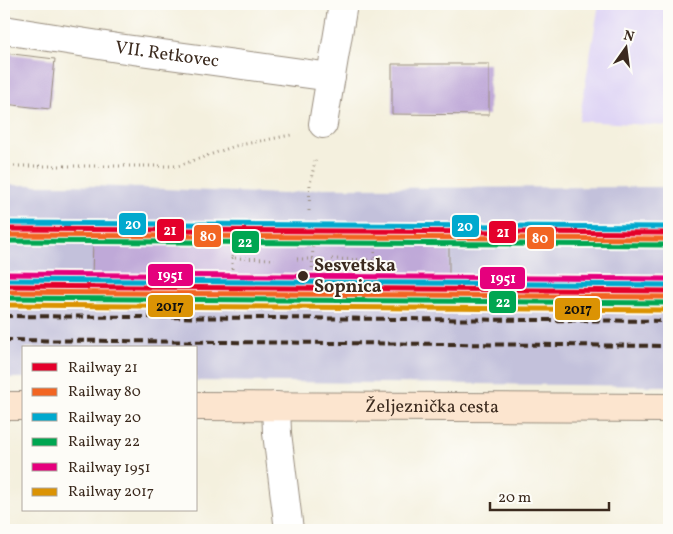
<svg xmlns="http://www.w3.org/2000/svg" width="673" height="534" font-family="Vollkorn,serif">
  <rect width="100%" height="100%" fill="#fdfcf7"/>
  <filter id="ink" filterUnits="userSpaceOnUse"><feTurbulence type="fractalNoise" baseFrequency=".02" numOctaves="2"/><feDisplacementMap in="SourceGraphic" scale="10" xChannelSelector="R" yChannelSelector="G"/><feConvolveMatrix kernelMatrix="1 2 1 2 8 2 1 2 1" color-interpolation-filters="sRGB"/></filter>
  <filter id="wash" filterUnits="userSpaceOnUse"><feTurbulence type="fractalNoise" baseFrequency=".0096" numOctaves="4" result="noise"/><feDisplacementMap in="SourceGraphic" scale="20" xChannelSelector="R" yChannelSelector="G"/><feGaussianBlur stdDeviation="1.12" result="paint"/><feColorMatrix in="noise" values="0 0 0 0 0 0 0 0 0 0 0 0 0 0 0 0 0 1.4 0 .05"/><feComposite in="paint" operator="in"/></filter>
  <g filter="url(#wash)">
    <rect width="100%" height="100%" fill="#f4f0de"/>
    <polygon fill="#dfd5f5" points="599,4 669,4 669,126 579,121"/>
    <polygon fill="#c3c1db" points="4,185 71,185 284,194 324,188 669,187 669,386 196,381 196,348 24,348 24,378 4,378"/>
    <g id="blocks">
      <g fill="#bfa9d8">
        <polygon points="4,53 55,59 50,109 4,104"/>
        <polygon points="392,64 489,64 489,115 392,114"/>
        <polygon points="93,239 449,242 449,279 92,277"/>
      </g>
    </g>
  </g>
  <g filter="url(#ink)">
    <use href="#blocks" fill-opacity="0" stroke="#988d7e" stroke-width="1"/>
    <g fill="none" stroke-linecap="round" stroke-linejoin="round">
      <g stroke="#988d7e" stroke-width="30">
        <g id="street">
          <path id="s1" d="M4,30l114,18 213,29"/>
          <polyline points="323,124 343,4"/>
          <polyline points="276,406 277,433 289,530"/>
        </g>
      </g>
      <g stroke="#988d7e" stroke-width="30">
        <g id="secondary">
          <polyline points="4,406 24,406"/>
          <path id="s2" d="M196,406l473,2"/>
        </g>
      </g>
      <g stroke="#988d7e" stroke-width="3" stroke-dasharray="1 4" stroke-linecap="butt">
        <polyline points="4,166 178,166 235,146 291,135"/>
        <polyline points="309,211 310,184 316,157"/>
        <polyline points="233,241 232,258 275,259"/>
        <polyline points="232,258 232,277"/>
        <polyline points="297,259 313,259"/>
        <polyline points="332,259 375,260 375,241"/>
        <polyline points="375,260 375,279"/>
        <polyline points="312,278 313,241"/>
      </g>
      <use href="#street" stroke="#fff" stroke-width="28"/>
      <use href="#secondary" stroke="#fce5cf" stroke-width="28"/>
      <g stroke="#3b2a1e" stroke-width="4" stroke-dasharray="8 4" stroke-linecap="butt">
        <polyline points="4,316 669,321"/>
        <polyline points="4,340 669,346"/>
      </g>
      <g stroke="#fdfcf7" stroke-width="9">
        <g id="rail-1">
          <polyline points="4,229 669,233"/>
          <polyline points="4,286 669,291"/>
        </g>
      </g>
      <g stroke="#fdfcf7" stroke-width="9">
        <g id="rail-2">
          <polyline points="4,235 669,239"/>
          <polyline points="4,292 669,297"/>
        </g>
      </g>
      <g stroke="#fdfcf7" stroke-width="9">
        <g id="rail-3">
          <polyline points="4,223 669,227"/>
          <polyline points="4,280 669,285"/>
        </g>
      </g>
      <g stroke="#fdfcf7" stroke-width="9">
        <g id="rail-4">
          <polyline points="4,241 669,245"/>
          <polyline points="4,298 669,303"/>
        </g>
      </g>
      <g stroke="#fdfcf7" stroke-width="9">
        <polyline id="rail-5" points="4,274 669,279"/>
      </g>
      <g stroke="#fdfcf7" stroke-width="9">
        <polyline id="rail-6" points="4,305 669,310"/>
      </g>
      <use href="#rail-1" stroke="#e4002b" stroke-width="5"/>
      <use href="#rail-2" stroke="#f26522" stroke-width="5"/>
      <use href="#rail-3" stroke="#00a9ce" stroke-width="5"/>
      <use href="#rail-4" stroke="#00a651" stroke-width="5"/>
      <use href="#rail-5" stroke="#e5007d" stroke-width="5"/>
      <use href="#rail-6" stroke="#db9304" stroke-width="5"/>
    </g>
  </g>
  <circle fill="#3b2a1e" stroke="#fdfcf7" stroke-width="2" cx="303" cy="276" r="6"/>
  <g text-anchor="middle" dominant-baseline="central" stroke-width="4" stroke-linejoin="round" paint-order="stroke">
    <g font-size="18" fill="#3b2a1e" stroke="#fdfcf7">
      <text stroke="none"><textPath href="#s1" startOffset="165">VII. Retkovec</textPath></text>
      <text stroke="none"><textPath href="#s2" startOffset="236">Željeznička cesta</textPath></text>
    </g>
    <g font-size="18" font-weight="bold" fill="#3b2a1e" stroke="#fdfcf7" text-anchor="start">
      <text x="314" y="266">Sesvetska<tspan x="314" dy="21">Sopnica</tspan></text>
    </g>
  </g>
  <g stroke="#fdfcf7" stroke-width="2">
    <rect x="118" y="212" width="29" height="24" rx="5" fill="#00a9ce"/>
    <rect x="451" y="214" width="29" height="24" rx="5" fill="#00a9ce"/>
    <rect x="156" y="218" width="29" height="24" rx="5" fill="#e4002b"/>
    <rect x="488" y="220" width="29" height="24" rx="5" fill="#e4002b"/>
    <rect x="193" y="224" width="29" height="24" rx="5" fill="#f26522"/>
    <rect x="526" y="226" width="29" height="24" rx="5" fill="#f26522"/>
    <rect x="231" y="230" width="29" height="24" rx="5" fill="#00a651"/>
    <rect x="147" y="263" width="47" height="24" rx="5" fill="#e5007d"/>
    <rect x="479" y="266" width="47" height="24" rx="5" fill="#e5007d"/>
    <rect x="488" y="290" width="29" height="24" rx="5" fill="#00a651"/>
    <rect x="147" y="294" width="47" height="24" rx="5" fill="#db9304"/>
    <rect x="554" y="297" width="47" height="24" rx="5" fill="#db9304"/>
  </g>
  <g font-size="14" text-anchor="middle" font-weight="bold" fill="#fff">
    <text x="133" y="229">20</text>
    <text x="465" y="231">20</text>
    <text x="170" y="235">21</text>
    <text x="503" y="237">21</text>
    <text x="208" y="241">80</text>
    <text x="540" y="243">80</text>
    <text x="245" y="247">22</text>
    <text x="170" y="280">1951</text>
    <text x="503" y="283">1951</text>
    <text x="503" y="307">22</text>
  </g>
  <g font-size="14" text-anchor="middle" font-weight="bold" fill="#111">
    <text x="170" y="311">2017</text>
    <text x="578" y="314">2017</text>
  </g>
  <rect width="673" height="534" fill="none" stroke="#fdfcf7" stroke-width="20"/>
  <rect x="22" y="346" width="175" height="165" fill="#fdfcf7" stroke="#afa8a0"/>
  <rect x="32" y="363" width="25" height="8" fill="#e4002b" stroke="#afa8a0"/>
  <text x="68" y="372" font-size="15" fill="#3b2a1e">Railway 21</text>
  <rect x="32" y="388" width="25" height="8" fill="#f26522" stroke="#afa8a0"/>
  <text x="68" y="396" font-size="15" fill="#3b2a1e">Railway 80</text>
  <rect x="32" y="413" width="25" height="8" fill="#00a9ce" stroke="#afa8a0"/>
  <text x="68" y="422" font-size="15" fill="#3b2a1e">Railway 20</text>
  <rect x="32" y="438" width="25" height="8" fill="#00a651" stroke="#afa8a0"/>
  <text x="68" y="446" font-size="15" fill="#3b2a1e">Railway 22</text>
  <rect x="32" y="463" width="25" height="8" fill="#e5007d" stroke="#afa8a0"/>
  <text x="68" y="472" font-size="15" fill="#3b2a1e">Railway 1951</text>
  <rect x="32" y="488" width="25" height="8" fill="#db9304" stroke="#afa8a0"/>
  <text x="68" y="496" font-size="15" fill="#3b2a1e">Railway 2017</text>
  <g transform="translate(626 48) rotate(14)" stroke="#fdfcf7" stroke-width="4" paint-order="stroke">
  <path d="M0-4L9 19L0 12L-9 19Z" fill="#3b2a1e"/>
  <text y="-8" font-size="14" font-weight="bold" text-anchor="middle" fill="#3b2a1e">N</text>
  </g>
  <path d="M490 502v8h119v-8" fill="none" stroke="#3b2a1e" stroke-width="2.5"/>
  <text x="498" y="502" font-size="15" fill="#3b2a1e" stroke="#fdfcf7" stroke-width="4" paint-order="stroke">20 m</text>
</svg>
